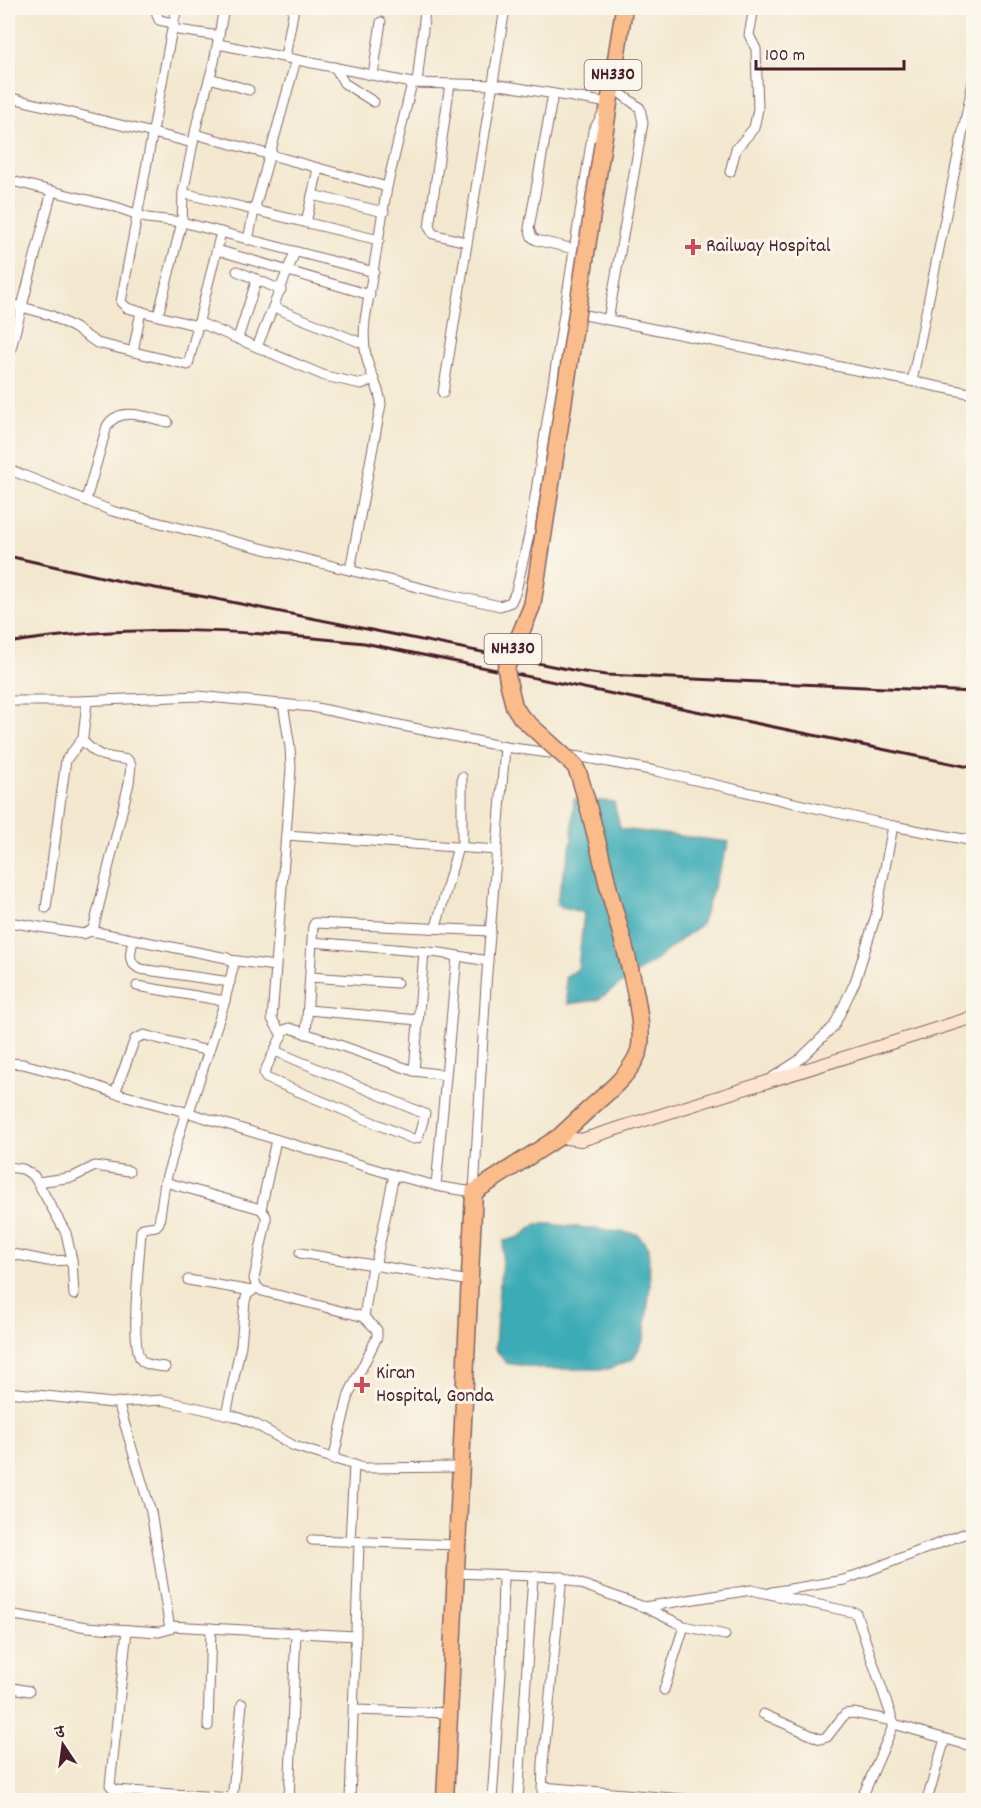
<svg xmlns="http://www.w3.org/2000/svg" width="981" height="1808" font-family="Dekko,'Playpen Sans Deva',sans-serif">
  <rect width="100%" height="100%" fill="#fbf7ec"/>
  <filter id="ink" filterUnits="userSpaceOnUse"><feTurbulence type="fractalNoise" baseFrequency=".0167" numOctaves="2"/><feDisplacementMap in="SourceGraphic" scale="12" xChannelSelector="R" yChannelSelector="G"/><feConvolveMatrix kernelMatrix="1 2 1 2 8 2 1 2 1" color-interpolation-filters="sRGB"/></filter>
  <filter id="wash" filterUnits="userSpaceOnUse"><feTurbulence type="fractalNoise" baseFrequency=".008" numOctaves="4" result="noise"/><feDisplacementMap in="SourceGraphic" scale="24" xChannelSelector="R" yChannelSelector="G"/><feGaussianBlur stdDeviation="1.35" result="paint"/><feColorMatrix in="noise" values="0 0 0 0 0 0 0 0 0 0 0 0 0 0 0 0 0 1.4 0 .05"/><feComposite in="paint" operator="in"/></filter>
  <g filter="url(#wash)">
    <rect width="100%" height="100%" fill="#f3e8cf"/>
    <g fill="#3aabb6" stroke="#426570" stroke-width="1.5">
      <polygon points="574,799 614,802 620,829 729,842 701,924 653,962 597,1000 568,1004 565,977 578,969 584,913 556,905 572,840"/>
      <polygon points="537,1224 550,1224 637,1234 648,1247 650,1285 644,1339 633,1359 608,1369 547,1369 506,1363 495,1348 498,1302 504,1241 520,1237"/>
    </g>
  </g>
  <g filter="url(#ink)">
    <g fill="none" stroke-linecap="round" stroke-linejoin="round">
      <g stroke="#856564" stroke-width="11">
        <g id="street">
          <polyline points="156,8 157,15 159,20 173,23"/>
          <polyline points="173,26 177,8"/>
          <polyline points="285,57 294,8"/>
          <polyline points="335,67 344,83 374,102"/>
          <polyline points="373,75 381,22"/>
          <polyline points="210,78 249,90"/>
          <polyline points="417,83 425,11"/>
          <polyline points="450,84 429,227 433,234 466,242"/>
          <polyline points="553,94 529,228 532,237 536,240 574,249"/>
          <polyline points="8,97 193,143"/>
          <polyline points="195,134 387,187"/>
          <polyline points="730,172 736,149 754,128 758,109 756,49 749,35 754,8"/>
          <polyline points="8,180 116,207 147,218 182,222 374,272"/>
          <polyline points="183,193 379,240"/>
          <polyline points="312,195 384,212"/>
          <polyline points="306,223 318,169"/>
          <polyline points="248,240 254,211 296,60"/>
          <polyline points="217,250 370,295"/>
          <polyline points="237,271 281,290"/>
          <polyline points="8,303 50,315 75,328 97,343 188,365 221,232"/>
          <polyline points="273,307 364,344"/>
          <polyline points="575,313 974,394"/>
          <polyline points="158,316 182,222 183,193 197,123 214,62 224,8"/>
          <polyline points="608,320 643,123 640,108 612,87"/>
          <polyline points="198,322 325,376 361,384 374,379"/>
          <polyline points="198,326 127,308 121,302 172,29 219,36"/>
          <polyline points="238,338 257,279"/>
          <polyline points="257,347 295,252"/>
          <polyline points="133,352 141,311"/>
          <polyline points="8,360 52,191"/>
          <polyline points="912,381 974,77"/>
          <polyline points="443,393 505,8"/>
          <polyline points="8,469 112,511 441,593 500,606 511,602 516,591 529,535 593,131 609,103 500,85 412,83 218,44"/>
          <path d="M86,500l21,-74c13,-21 41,-8 61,-4"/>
          <path d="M350,570l31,-166c-1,-13 -6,-20 -10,-32 -7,-17 -8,-34 -6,-52l22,-133 25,-104"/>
          <polyline points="8,701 79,701 198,696 312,707 505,747 587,758 656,771 893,826 876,915 855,982 834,1026 798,1061 773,1077"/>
          <polyline points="462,777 462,847"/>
          <polyline points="893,826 974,841"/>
          <polyline points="286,835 497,850"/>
          <polyline points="46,908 66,760 83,738 87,701"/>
          <path d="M8,922l75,12 8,-3 3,-5 35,-143 2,-18 -3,-5c-25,-5 -27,0 -46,-20"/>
          <polyline points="436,927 458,847"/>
          <polyline points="91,931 227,958 234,964 224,1004 189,1112"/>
          <path d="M133,940c-2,12 -7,22 7,29l90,13"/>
          <polyline points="312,942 440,953 488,961"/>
          <polyline points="230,960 275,966"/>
          <polyline points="310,977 397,983"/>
          <polyline points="137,986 225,1001"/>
          <polyline points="308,1010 418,1020"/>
          <polyline points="306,1034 313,926 315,923 491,931"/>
          <polyline points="282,1035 272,1019 291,768 290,747 283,704"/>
          <polyline points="275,1051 425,1114 418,1138 413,1139 266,1078 264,1073 282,1035 284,1030 290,1028 414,1071 446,1075"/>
          <polyline points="8,1063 23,1064 72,1077 115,1093 186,1112 394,1175 441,1187 474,1192 486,985 505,747"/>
          <polyline points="414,1071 424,952"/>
          <polyline points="115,1093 135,1039 144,1035 208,1051"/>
          <polyline points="8,1167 23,1169 34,1176 66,1233 72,1260 74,1295"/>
          <polyline points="38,1182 73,1177 95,1166 129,1171"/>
          <polyline points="165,1182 261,1209 266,1216 266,1222 254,1279 257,1287 262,1291 364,1317"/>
          <polyline points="436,1186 457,956"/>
          <polyline points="261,1209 276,1140"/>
          <polyline points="8,1253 48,1261 72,1260"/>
          <polyline points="300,1253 470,1281"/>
          <polyline points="375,1267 394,1175"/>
          <polyline points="188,1280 252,1291"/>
          <path d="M165,1367c-7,-1 -17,-1 -23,-6 -13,-12 -2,-109 -1,-130l2,-3 13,-2 3,-3 6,-41 21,-70"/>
          <polyline points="8,1392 112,1403 162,1400 234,1416 255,1424 294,1446 364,1468 461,1467"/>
          <polyline points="226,1415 241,1345 245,1301 247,1295 257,1287"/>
          <polyline points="333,1460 349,1394 377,1337 377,1330 364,1317 372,1266"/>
          <polyline points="312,1540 457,1545"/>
          <polyline points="350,1542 354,1465"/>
          <polyline points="455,1573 562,1577 644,1607 751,1590 856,1613 894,1724 974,1747"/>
          <polyline points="772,1592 844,1580 974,1530"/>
          <polyline points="644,1607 684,1626 725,1635"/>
          <polyline points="8,1614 87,1627 159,1632 170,1629 151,1512 118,1402"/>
          <polyline points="170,1626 356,1636"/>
          <polyline points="127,1630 110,1785 115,1790 232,1798"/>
          <polyline points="8,1687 29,1691"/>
          <polyline points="664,1690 684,1626"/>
          <polyline points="354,1710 449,1713"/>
          <polyline points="763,1714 820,1739 827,1737 845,1714 853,1713 893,1721"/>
          <polyline points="208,1726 211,1628"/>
          <polyline points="542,1787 695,1800"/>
          <polyline points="232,1800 242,1704"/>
          <polyline points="289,1800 296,1632"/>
          <polyline points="350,1800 359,1543"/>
          <polyline points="492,1800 501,1672 503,1575"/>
          <polyline points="518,1800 533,1576"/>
          <polyline points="542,1800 543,1763 562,1577"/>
          <polyline points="861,1800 894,1724"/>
          <polyline points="927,1800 945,1739"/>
        </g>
      </g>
      <g stroke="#856564" stroke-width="14">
        <polyline id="secondary" points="559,1137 581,1140 974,1017"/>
      </g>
      <g stroke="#856564" stroke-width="19">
        <g id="highway">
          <polyline points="603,142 624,8"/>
          <polyline points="445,1800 474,1192 559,1137 589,1109"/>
        </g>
      </g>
      <use href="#street" stroke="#fff" stroke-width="9"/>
      <use href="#secondary" stroke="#fde4d1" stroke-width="12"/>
      <use href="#highway" stroke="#fabc8b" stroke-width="16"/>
      <g stroke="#4a1f2b" stroke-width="3">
        <polyline points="8,556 133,584 211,598 577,671 606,675 974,692"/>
        <path d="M8,643c121,-20 234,-13 356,0l610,125"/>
      </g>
      <g stroke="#856564" stroke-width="19" stroke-linecap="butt">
        <path id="highway-bridge" d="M589,1109c18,-16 42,-35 50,-58 9,-31 -21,-127 -30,-161 -9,-38 -18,-77 -30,-115l-4,-9 -54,-49 -7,-11 -6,-25 -2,-13 26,-62 5,-30 66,-434"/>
      </g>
      <use href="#highway-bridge" stroke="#fabc8b" stroke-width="16"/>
    </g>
  </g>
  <g fill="#d1495b" stroke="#fbf7ec" stroke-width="2">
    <path d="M690 238h6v6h6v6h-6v6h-6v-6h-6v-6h6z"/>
    <path d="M359 1376h6v6h6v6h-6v6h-6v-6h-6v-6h6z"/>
  </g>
  <g text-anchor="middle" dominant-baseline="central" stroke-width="6" stroke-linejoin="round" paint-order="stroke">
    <g fill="#fbf7ec" stroke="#7f6065" stroke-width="1.5">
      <rect x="584.5" y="60" width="57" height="30" rx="4.5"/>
      <rect x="484.5" y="634" width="57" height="30" rx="4.5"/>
    </g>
    <g font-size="18" font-weight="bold" fill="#4a1f2b">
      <text x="613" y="75">NH330</text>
      <text x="513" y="649">NH330</text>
    </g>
    <g font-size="20" fill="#4a1f2b" stroke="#fbf7ec" text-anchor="start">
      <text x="706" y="247">Railway Hospital</text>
      <text x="376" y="1374">Kiran<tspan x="376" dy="23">Hospital, Gonda</tspan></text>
    </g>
  </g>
  <rect width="981" height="1808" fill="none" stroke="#fbf7ec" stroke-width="30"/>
  <g transform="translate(63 1745) rotate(347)" stroke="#fbf7ec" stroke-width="4.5" paint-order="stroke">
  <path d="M0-4.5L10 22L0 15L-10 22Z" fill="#4a1f2b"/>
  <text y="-9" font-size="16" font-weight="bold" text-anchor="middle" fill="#4a1f2b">उ</text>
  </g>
  <path d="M756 60v9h148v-9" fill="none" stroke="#4a1f2b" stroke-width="3"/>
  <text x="765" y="60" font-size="18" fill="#4a1f2b" stroke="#fbf7ec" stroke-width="4.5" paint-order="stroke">100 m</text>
</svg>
